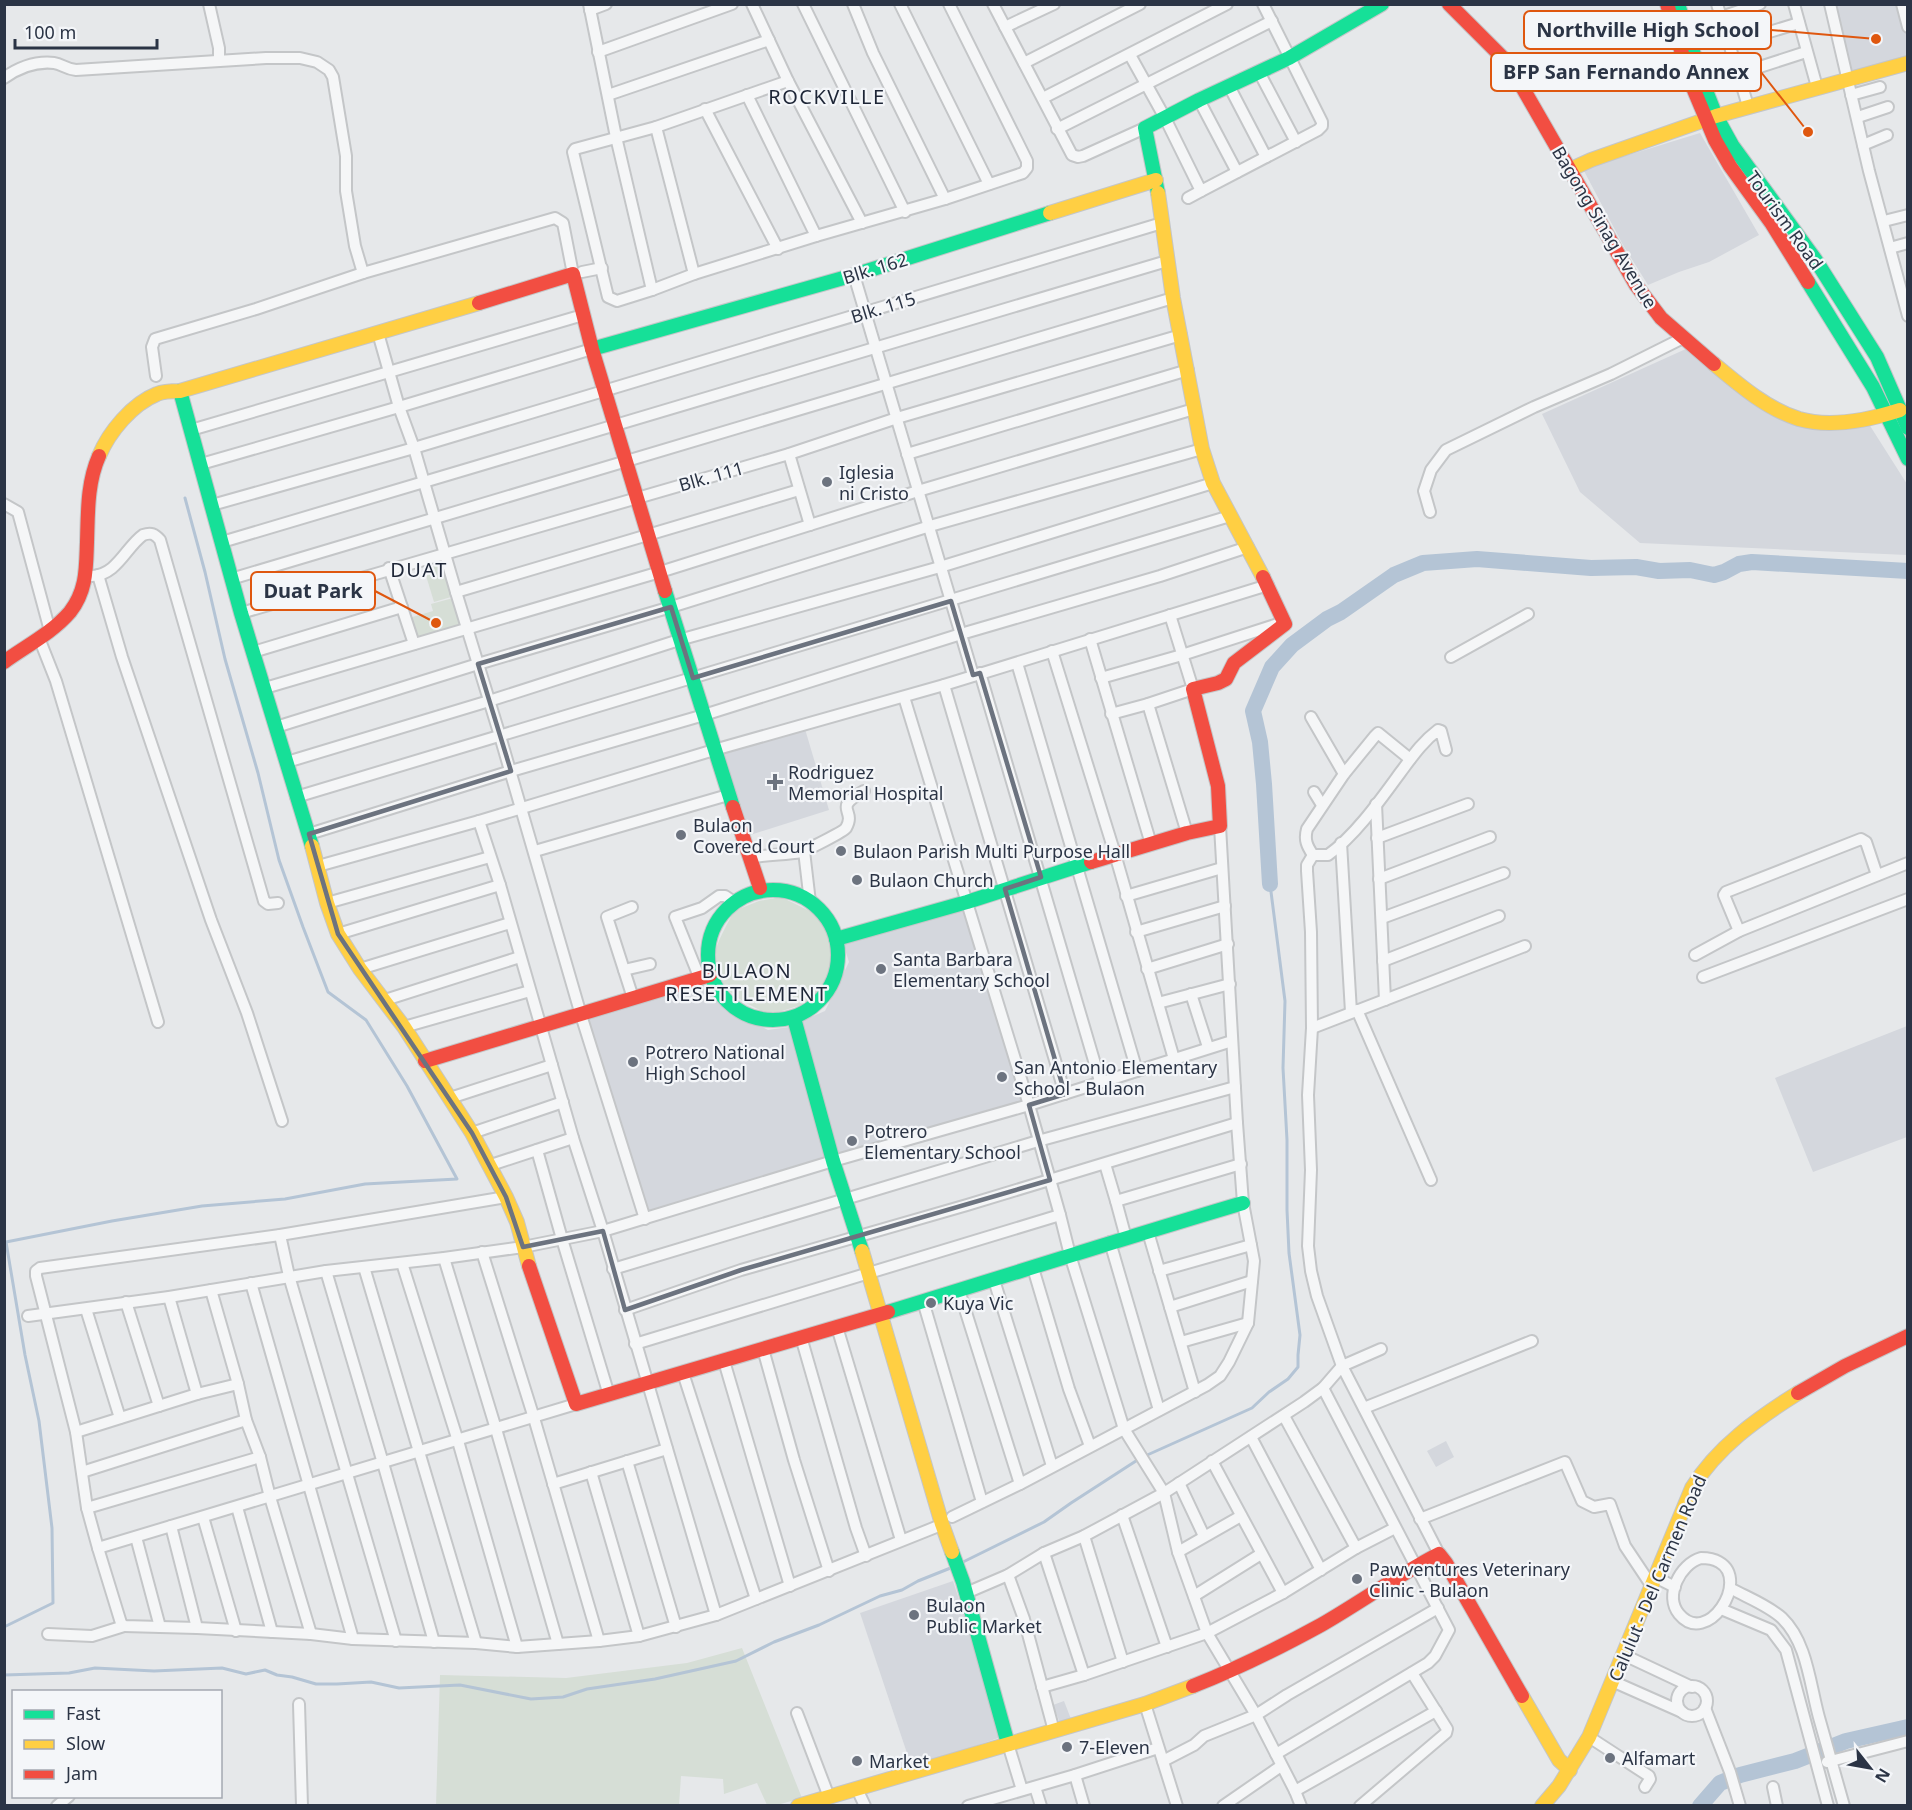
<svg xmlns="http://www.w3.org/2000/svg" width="1912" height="1810" font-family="'Noto Sans',sans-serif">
  <rect width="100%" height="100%" fill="#e6e8ea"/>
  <g fill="#d4d7dd">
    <polygon points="1836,5 1903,5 1907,22 1907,56 1852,71"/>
    <polygon points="1700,133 1759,235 1709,262 1679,272 1648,285 1623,245 1583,169"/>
    <polygon points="1688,348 1785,417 1867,421 1907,484 1907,555 1640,543 1580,492 1542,414"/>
    <polygon points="805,729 829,810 747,836 721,755"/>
    <polygon points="963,908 1024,1102 839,1158 799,1022 825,1011 849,962 842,940"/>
    <polygon points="704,981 711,994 732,1012 768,1030 789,1027 829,1159 649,1214 587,1016"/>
    <polygon points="1907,1026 1907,1137 1813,1172 1775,1078"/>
    <polygon points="1446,1441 1454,1457 1436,1467 1427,1451"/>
    <polygon points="953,1581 1004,1736 912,1768 860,1613"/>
    <polygon points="1064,1701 1071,1719 1060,1723 1053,1705"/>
  </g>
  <g fill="#d6ded6">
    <polygon points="442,564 451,597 434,602 424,569"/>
    <polygon points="453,598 462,627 416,641 409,618 433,611 431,604"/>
    <path d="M781,897l41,20 13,44 -21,40 -45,14c-26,-14 -64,-29 -53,-66 4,-13 12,-26 18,-38l25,-10z"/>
    <polygon points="742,1648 802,1798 777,1805 767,1805 757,1783 724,1794 723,1779 681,1776 679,1805 436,1806 440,1675 566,1678 687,1663"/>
  </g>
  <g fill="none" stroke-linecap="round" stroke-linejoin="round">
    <g stroke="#b4c4d5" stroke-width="3">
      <polyline points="1145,1456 1252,1408 1269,1392 1288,1379 1298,1367 1298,1355 1300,1335 1289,1253 1287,1210 1287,1140 1283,1068 1285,1001 1270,884"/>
      <polyline points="961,1563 1044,1522 1071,1503 1139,1459"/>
      <polyline points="4,1627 53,1603 52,1528 39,1421 25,1355 6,1242 112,1221 202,1206 285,1199 365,1184 457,1179 407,1086 366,1020 328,992 303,927 279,860 258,773 225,659 205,572 185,498"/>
      <polyline points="4,1675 69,1673 95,1668 154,1671 222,1668 246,1674 265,1670 277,1675 292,1677 316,1684 337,1684 371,1682 399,1688 460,1685 531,1699 563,1697 587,1689 655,1679 736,1661 774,1642 819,1625 880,1596 902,1590 918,1581 953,1567"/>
    </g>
    <g stroke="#b4c4d5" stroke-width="16">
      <polyline points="1270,884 1264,784 1260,742 1253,711 1272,667 1292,645 1327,619 1341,612 1394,575 1423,563 1477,559 1591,568 1636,567 1659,571 1690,570 1714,575 1724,572 1739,564 1752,562 1908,571"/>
      <polyline points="1700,1806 1720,1783 1740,1775 1795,1761 1846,1741 1908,1727"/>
    </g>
    <g stroke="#c4c6c8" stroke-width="14">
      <g id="street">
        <polyline points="209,4 219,48 219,61"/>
        <polyline points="589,4 616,137 652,290"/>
        <polyline points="752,4 788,81 862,223"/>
        <polyline points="803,4 905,212"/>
        <polyline points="853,4 873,53 945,199"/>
        <polyline points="900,4 989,184"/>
        <polyline points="993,4 1072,155 1078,157 1083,156 1145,128"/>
        <polyline points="1717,4 1748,106"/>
        <polyline points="1794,4 1817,87"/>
        <polyline points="1830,4 1869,171 1908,316"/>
        <polyline points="1902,4 1908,27"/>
        <polyline points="590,10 606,4"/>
        <polyline points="1721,17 1760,4"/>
        <polyline points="1005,27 1054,4"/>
        <polyline points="1730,44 1799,23"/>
        <polyline points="598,52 732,4"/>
        <polyline points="1130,55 1165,118 1201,191 1318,130 1322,126 1322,122 1263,4"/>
        <polyline points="1024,63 1140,4"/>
        <polyline points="1259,72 1296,142"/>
        <polyline points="1738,74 1806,52"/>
        <path d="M4,78c14,-10 32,-17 50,-15 8,1 11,6 22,7l190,-12h34l17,4 12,8 4,7 13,79v35l9,55 8,27"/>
        <polyline points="788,81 656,127 575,149 573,152 608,297 617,301 652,290 694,274 816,236 945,199 1023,173 1027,168 1027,161 949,4"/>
        <polyline points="1229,86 1266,157"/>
        <polyline points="608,95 769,40"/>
        <polyline points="747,95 816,236"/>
        <polyline points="1851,95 1880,87"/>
        <polyline points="1043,98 1227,4"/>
        <polyline points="1199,100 1237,172"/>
        <polyline points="705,109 778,249"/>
        <polyline points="1858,117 1888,107"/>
        <polyline points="656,127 694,274"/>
        <polyline points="1057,129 1272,21"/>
        <polyline points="1863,145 1887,135"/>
        <polyline points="1188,198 1201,191"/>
        <polyline points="1884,221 1908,215"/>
        <polyline points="1890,248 1908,243"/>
        <polyline points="582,272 602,268"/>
        <polyline points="854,275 973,675"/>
        <polyline points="378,333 399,407 414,448 456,592 500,736 581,1015 645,1219"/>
        <polyline points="156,376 152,347 155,339 256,309 363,273 555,218 563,223 573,274"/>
        <polyline points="191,430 583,315"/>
        <polyline points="789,454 810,525"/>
        <polyline points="907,454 1188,370"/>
        <polyline points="201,464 399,407 592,349"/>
        <polyline points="4,504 18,512 50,631"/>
        <polyline points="212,505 414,448 1162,223"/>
        <polyline points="1430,512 1424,491 1431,470 1446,450 1534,407 1611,374 1683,338"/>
        <polyline points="222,542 1167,261"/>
        <polyline points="389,568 414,644"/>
        <polyline points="98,575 122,657 211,920 247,1013 282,1121"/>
        <path d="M92,576c25,-1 34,-29 51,-41 8,-3 12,-1 17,5l104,361 4,3 10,-1"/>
        <polyline points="231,579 1173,298"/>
        <polyline points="456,592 799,490"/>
        <polyline points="241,613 789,454 897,418 1181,335"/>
        <polyline points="39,638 56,681 158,1022"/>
        <polyline points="1090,639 1151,844"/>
        <polyline points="1052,651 1115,854 1174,1059"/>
        <polyline points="253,652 402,607"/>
        <polyline points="1451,657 1528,614"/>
        <polyline points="1017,663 1137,1071"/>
        <polyline points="980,673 1100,1081"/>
        <polyline points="1101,678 1182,655 1281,623"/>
        <polyline points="944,685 1065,1094"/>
        <polyline points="265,688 660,572 918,491 1194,409"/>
        <polyline points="904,697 1029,1105 1060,1215 1070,1255 1124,1429 1164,1493 1178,1552 1207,1633 1256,1715 1295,1791 1301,1806"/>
        <polyline points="1148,704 1187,833"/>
        <polyline points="1111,714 1148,704 1193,689 1170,615"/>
        <polyline points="1311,717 1344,774"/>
        <polyline points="276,727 478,664 671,607 930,526 1202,449"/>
        <polyline points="287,762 489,701 679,640 940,567 1213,483"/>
        <polyline points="1314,792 1322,805"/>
        <polyline points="296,797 1230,516"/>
        <polyline points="1376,804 1385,1000"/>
        <polyline points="479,821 500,885 573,1138 603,1231 716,1615"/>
        <polyline points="309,834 511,771 704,715 961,634 1160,576 1248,547"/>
        <polyline points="1377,838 1468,804"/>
        <polyline points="1341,843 1351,1012"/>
        <polyline points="535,851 728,795"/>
        <polyline points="804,851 810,902"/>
        <path d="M1313,855c-6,-9 -9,-15 -6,-26l37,-55 31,-38 3,-3 32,26"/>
        <path d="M750,858c17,-4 34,-3 51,-6 6,-2 42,-20 45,-24 11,-19 -15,-19 18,-37"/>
        <polyline points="318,866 479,821 714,750 944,685 1268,585"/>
        <polyline points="1379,879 1490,837"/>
        <polyline points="1126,896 1222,868"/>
        <polyline points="327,903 490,857"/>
        <polyline points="632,907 607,917 633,998"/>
        <polyline points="1382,918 1504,873"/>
        <polyline points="1739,931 1724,895 1726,892 1861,839 1866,842 1877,875"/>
        <polyline points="1136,932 1225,906"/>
        <polyline points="338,934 500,885"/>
        <polyline points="1695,955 1739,931 1908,863"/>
        <polyline points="1383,961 1499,916"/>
        <polyline points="360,969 510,923"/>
        <polyline points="1147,969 1228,944"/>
        <polyline points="624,970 650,964"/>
        <polyline points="1703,977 1908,899"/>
        <polyline points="700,979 675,917 702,908 719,896 725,896 734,902"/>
        <polyline points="1191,994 1208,1047"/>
        <polyline points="385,1000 520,957"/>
        <polyline points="1158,1003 1230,984"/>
        <polyline points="1357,1010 1431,1180"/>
        <polyline points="404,1027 530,991"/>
        <polyline points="1312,1028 1525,946"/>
        <polyline points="450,1098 552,1065"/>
        <polyline points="472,1133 563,1102"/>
        <polyline points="537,1150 562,1239 609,1395"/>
        <polyline points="1105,1164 1116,1201"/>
        <polyline points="491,1165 573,1138"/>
        <polyline points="506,1197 280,1235 40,1268 36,1271 36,1276 76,1432 87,1508 98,1548 121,1623 124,1626 197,1628 311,1634 353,1639 476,1643 517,1647 599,1641 639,1636 716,1615 936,1527"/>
        <polyline points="1148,1232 1195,1392"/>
        <polyline points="280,1235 289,1276 396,1641"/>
        <polyline points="1126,1238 1116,1201 1241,1164"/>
        <polyline points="1110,1242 1159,1410"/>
        <polyline points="482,1252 534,1418 599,1641"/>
        <polyline points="444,1258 496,1429 558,1644"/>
        <polyline points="402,1263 458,1441 517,1647"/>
        <polyline points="364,1267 476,1643"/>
        <polyline points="1033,1268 1069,1389 1090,1446"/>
        <polyline points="613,1269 1038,1141 1235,1087"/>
        <polyline points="326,1271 383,1463 434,1642"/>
        <polyline points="1159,1271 1251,1245"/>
        <polyline points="994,1280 1052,1466"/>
        <polyline points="251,1283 353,1639"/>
        <polyline points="211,1290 238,1384 246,1420 260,1457 270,1497 311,1634"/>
        <polyline points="959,1290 1020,1484"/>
        <polyline points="169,1297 197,1394"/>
        <polyline points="923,1301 982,1502"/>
        <polyline points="126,1302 159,1406"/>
        <polyline points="1170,1307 1252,1281"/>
        <polyline points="86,1309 120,1418"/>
        <polyline points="625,1310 741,1270 967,1205 1237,1123"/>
        <polyline points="28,1316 169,1297 326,1271 444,1258 523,1247 603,1231 833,1161 1029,1105 1232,1041"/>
        <polyline points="837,1327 901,1540"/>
        <polyline points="801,1337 856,1528 866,1556"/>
        <polyline points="1181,1342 1248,1323"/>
        <polyline points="635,1344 1060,1215"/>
        <polyline points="763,1349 794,1460 829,1571"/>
        <polyline points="724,1361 790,1586"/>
        <polyline points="683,1373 756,1599"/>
        <polyline points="1364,1408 1532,1341"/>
        <polyline points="1284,1416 1356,1548"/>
        <polyline points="76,1432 197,1394 238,1384"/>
        <polyline points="1251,1437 1321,1570"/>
        <polyline points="627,1461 676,1627"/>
        <polyline points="1212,1461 1283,1593"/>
        <polyline points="82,1472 246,1420"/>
        <polyline points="591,1472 639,1636"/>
        <polyline points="1179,1483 1204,1536"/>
        <polyline points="553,1484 667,1449"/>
        <polyline points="237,1507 272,1632"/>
        <polyline points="87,1508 260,1457"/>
        <polyline points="1122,1515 1167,1647"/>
        <polyline points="203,1517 236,1631"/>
        <polyline points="952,1517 1020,1484 1207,1385 1220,1376 1229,1362 1248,1323 1254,1261 1243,1203 1237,1123 1220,826"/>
        <polyline points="1420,1519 1565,1462 1582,1501 1594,1507 1610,1504 1625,1546 1651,1585"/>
        <polyline points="171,1526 197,1628"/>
        <polyline points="1084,1536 1123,1662"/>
        <polyline points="136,1537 160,1627"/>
        <polyline points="98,1548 576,1404"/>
        <polyline points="1178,1552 1241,1516"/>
        <polyline points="1044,1553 1084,1675"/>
        <path d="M1439,1554l-97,-188 -25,-70 -6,-25 -3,-25 3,-76 -3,-75 4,-67 -1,-96 -4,-61v-6l6,-10h15c27,-19 53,-56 72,-82 12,-16 22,-31 38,-43l3,1 5,19"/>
        <path d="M1701,1558c6,0 13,1 18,4 32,18 -12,86 -40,52 -15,-18 1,-50 22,-56z"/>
        <polyline points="1008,1575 1024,1619 1054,1731"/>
        <polyline points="1655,1577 1675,1587"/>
        <path d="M1730,1588c16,9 38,17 52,30 26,25 28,69 38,103 8,28 16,56 24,85"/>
        <polyline points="966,1593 1008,1575 1044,1553 1084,1536 1164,1493 1304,1402 1323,1388 1342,1366 1381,1349"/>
        <polyline points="1194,1596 1261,1554"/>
        <polyline points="1721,1609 1771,1630 1786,1650 1828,1806"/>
        <polyline points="48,1634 92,1636 124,1626"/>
        <polyline points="1624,1655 1692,1687"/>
        <polyline points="1612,1681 1682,1712"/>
        <circle cx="1692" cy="1701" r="15"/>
        <polyline points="1042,1687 1084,1675 1207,1633 1283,1593 1356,1548 1395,1528"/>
        <polyline points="299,1704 302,1806"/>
        <polyline points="1145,1704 1177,1806"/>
        <polyline points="1705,1708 1730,1772 1740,1806"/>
        <polyline points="797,1713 829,1797"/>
        <polyline points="1589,1737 1649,1776 1650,1779 1645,1787"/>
        <polyline points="1008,1744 1022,1790"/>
        <polyline points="1276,1754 1428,1663 1435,1656 1449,1630 1323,1388"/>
        <polyline points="1163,1761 1194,1745 1204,1736 1256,1715 1287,1695 1438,1608"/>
        <polyline points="1827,1762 1908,1741"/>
        <polyline points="1075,1775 1084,1806"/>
        <polyline points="1035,1787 1041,1806"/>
        <polyline points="1773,1787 1777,1806"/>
        <polyline points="857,1789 865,1806"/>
        <polyline points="1295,1791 1436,1711"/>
        <polyline points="57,1806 69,1796"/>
        <polyline points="968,1806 1075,1775 1158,1748"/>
        <polyline points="1223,1806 1281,1766"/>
        <polyline points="1360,1806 1446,1733 1447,1729 1412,1673"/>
      </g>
    </g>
    <g stroke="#c4c6c8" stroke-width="16">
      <g id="fast">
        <polyline points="1678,4 1703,83 1716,116 1732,145 1815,259 1877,357 1908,428"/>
        <polyline points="1158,193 1145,128 1199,100 1289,58 1382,4"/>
        <polyline points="1808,282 1873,387 1908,459"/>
        <polyline points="592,349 854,275 1050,213"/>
        <polyline points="180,391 241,613 312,846"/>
        <polyline points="665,591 733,807"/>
        <circle cx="773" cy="955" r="65"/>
        <polyline points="836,939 967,902 1091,862"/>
        <polyline points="794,1018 833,1161 862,1251"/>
        <path d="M888,1312c118,-36 236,-74 355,-109"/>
        <polyline points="952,1552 963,1582 1008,1744"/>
      </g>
    </g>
    <g stroke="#c4c6c8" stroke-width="16">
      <g id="slow">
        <polyline points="1569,170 1591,160 1716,116 1908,63"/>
        <polyline points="1158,193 1173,298 1202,449 1213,483 1263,577"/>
        <polyline points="1050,213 1156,180"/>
        <path d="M1714,364c25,21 53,45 85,55 32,9 70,1 101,-9"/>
        <path d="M99,456c10,-24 33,-52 58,-62 7,-3 15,-3 23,-3l299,-88"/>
        <polyline points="312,846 327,903 338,934 360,969 404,1027 472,1133 506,1197 517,1222 529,1266"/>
        <polyline points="862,1251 942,1524 952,1552"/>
        <polyline points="1522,1696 1559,1760 1570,1770"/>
        <polyline points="798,1806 1145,1704 1193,1686"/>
        <path d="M1542,1806l17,-20 30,-49 103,-249c25,-41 66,-70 106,-95"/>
      </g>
    </g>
    <g stroke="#c4c6c8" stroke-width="16">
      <g id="jam">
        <polyline points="1449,4 1502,57 1521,85 1636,285 1661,318 1714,364"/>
        <polyline points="1667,4 1691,83 1715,140 1730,166 1772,224 1808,282"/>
        <polyline points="479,303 573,274 592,349 665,591"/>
        <path d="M4,662c22,-16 48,-29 66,-50 17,-22 16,-44 17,-70 1,-29 0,-59 12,-86"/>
        <polyline points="733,807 760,888"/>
        <polyline points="1091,862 1187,833 1220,826 1218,786 1193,689 1218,683 1226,679 1234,663 1285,624 1263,577"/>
        <polyline points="425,1061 710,975"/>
        <polyline points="529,1266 576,1404 888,1312"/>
        <polyline points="1798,1393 1845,1366 1908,1336"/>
        <path d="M1193,1686c44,-17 86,-38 128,-61 40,-23 77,-50 118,-71l7,9 76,133"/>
      </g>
    </g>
    <use href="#street" stroke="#f5f6f7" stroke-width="10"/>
    <use href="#fast" stroke="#16e098" stroke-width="14"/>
    <use href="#slow" stroke="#ffcf43" stroke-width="14"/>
    <use href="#jam" stroke="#f24e42" stroke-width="14"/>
  </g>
  <path fill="none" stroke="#6c737f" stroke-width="4.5" stroke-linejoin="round" d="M951,601l22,74 7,-2 61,204 -36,12 60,205 -36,11 21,75 -309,90 -116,40 -22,-79 -80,16 -17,-50 -34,-64 -134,-199 -29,-100 202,-63 -33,-107 193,-57 22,71z"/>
  <g fill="#6c737f" stroke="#f4f6f9" stroke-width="2">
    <circle cx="827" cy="482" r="6"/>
    <path d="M772 773h6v6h6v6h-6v6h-6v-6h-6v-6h6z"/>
    <circle cx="681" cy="835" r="6"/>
    <circle cx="841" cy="851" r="6"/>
    <circle cx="857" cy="880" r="6"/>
    <circle cx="881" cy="969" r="6"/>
    <circle cx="633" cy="1062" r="6"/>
    <circle cx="1002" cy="1077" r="6"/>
    <circle cx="852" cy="1141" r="6"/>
    <circle cx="931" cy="1303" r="6"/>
    <circle cx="1357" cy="1579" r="6"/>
    <circle cx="914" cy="1615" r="6"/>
    <circle cx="1067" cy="1747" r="6"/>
    <circle cx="1610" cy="1758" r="6"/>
    <circle cx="857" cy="1761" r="6"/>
  </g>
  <g text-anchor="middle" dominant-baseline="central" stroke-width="4.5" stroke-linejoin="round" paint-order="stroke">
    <g font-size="18" fill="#2b3445" stroke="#f4f6f9">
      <text transform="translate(1785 220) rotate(54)">Tourism Road</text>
      <text transform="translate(1605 227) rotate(59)">Bagong Sinag Avenue</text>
      <text transform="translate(875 268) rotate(-17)">Blk. 162</text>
      <text transform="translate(883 307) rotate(-17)">Blk. 115</text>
      <text transform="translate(711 476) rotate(-16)">Blk. 111</text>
      <text transform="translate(1657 1578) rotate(-67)">Calulut - Del Carmen Road</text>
    </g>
    <g font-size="18" fill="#2b3445" stroke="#f4f6f9" text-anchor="start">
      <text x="839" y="472">Iglesia<tspan x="839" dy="21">ni Cristo</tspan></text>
      <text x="788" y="772">Rodriguez<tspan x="788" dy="21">Memorial Hospital</tspan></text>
      <text x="693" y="825">Bulaon<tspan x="693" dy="21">Covered Court</tspan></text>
      <text x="853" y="851">Bulaon Parish Multi Purpose Hall</text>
      <text x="869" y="880">Bulaon Church</text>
      <text x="893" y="959">Santa Barbara<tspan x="893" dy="21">Elementary School</tspan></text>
      <text x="645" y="1052">Potrero National<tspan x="645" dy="21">High School</tspan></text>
      <text x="1014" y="1067">San Antonio Elementary<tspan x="1014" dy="21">School - Bulaon</tspan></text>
      <text x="864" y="1131">Potrero<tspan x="864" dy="21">Elementary School</tspan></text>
      <text x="943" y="1303">Kuya Vic</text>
      <text x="1369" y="1569">Pawventures Veterinary<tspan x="1369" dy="21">Clinic - Bulaon</tspan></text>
      <text x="926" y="1605">Bulaon<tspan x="926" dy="21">Public Market</tspan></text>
      <text x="1079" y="1747">7-Eleven</text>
      <text x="1622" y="1758">Alfamart</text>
      <text x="869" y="1761">Market</text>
    </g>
    <g font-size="20" letter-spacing="1.5" fill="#1d2536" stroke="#f4f6f9">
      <text x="827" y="96">ROCKVILLE</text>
      <text x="419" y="569">DUAT</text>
      <text x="747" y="970">BULAON<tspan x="747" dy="23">RESETTLEMENT</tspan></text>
    </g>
  </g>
  <path fill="none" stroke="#df570f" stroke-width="2" d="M1876 39L1771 30M1808 132L1761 72M436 623L375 591"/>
  <g fill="#df570f" stroke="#f4f6f9" stroke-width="2">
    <circle cx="1876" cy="39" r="6"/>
    <circle cx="1808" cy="132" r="6"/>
    <circle cx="436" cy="623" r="6"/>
  </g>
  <g fill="#f4f6f9" stroke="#df570f" stroke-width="2">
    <rect x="1524" y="11" width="247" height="38" rx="6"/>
    <rect x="1491" y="53" width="270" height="38" rx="6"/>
    <rect x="251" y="572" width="124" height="38" rx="6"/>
  </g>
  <g font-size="20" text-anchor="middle" font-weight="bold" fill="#2b3445">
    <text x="1648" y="37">Northville High School</text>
    <text x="1626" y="79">BFP San Fernando Annex</text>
    <text x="313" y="598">Duat Park</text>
  </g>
  <rect width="1912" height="1810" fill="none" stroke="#2b3445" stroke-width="12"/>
  <rect x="12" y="1690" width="210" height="108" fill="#f4f6f9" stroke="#a4a8b1" stroke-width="1.5"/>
  <rect x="24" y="1710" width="30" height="9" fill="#16e098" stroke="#a4a8b1" stroke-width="1.5"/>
  <text x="66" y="1720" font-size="18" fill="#2b3445">Fast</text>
  <rect x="24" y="1740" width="30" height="9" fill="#ffcf43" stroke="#a4a8b1" stroke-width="1.5"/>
  <text x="66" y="1750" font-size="18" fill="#2b3445">Slow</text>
  <rect x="24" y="1770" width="30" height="9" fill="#f24e42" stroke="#a4a8b1" stroke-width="1.5"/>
  <text x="66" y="1780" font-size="18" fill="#2b3445">Jam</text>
  <g transform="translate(1870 1768) rotate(121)" stroke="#f4f6f9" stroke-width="4.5" paint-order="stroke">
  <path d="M0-4.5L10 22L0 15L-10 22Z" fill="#2b3445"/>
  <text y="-9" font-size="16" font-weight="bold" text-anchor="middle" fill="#2b3445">N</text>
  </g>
  <path d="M15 39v9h142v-9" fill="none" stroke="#2b3445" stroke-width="3"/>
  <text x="24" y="39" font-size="18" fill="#2b3445" stroke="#f4f6f9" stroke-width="4.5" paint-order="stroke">100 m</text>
</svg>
